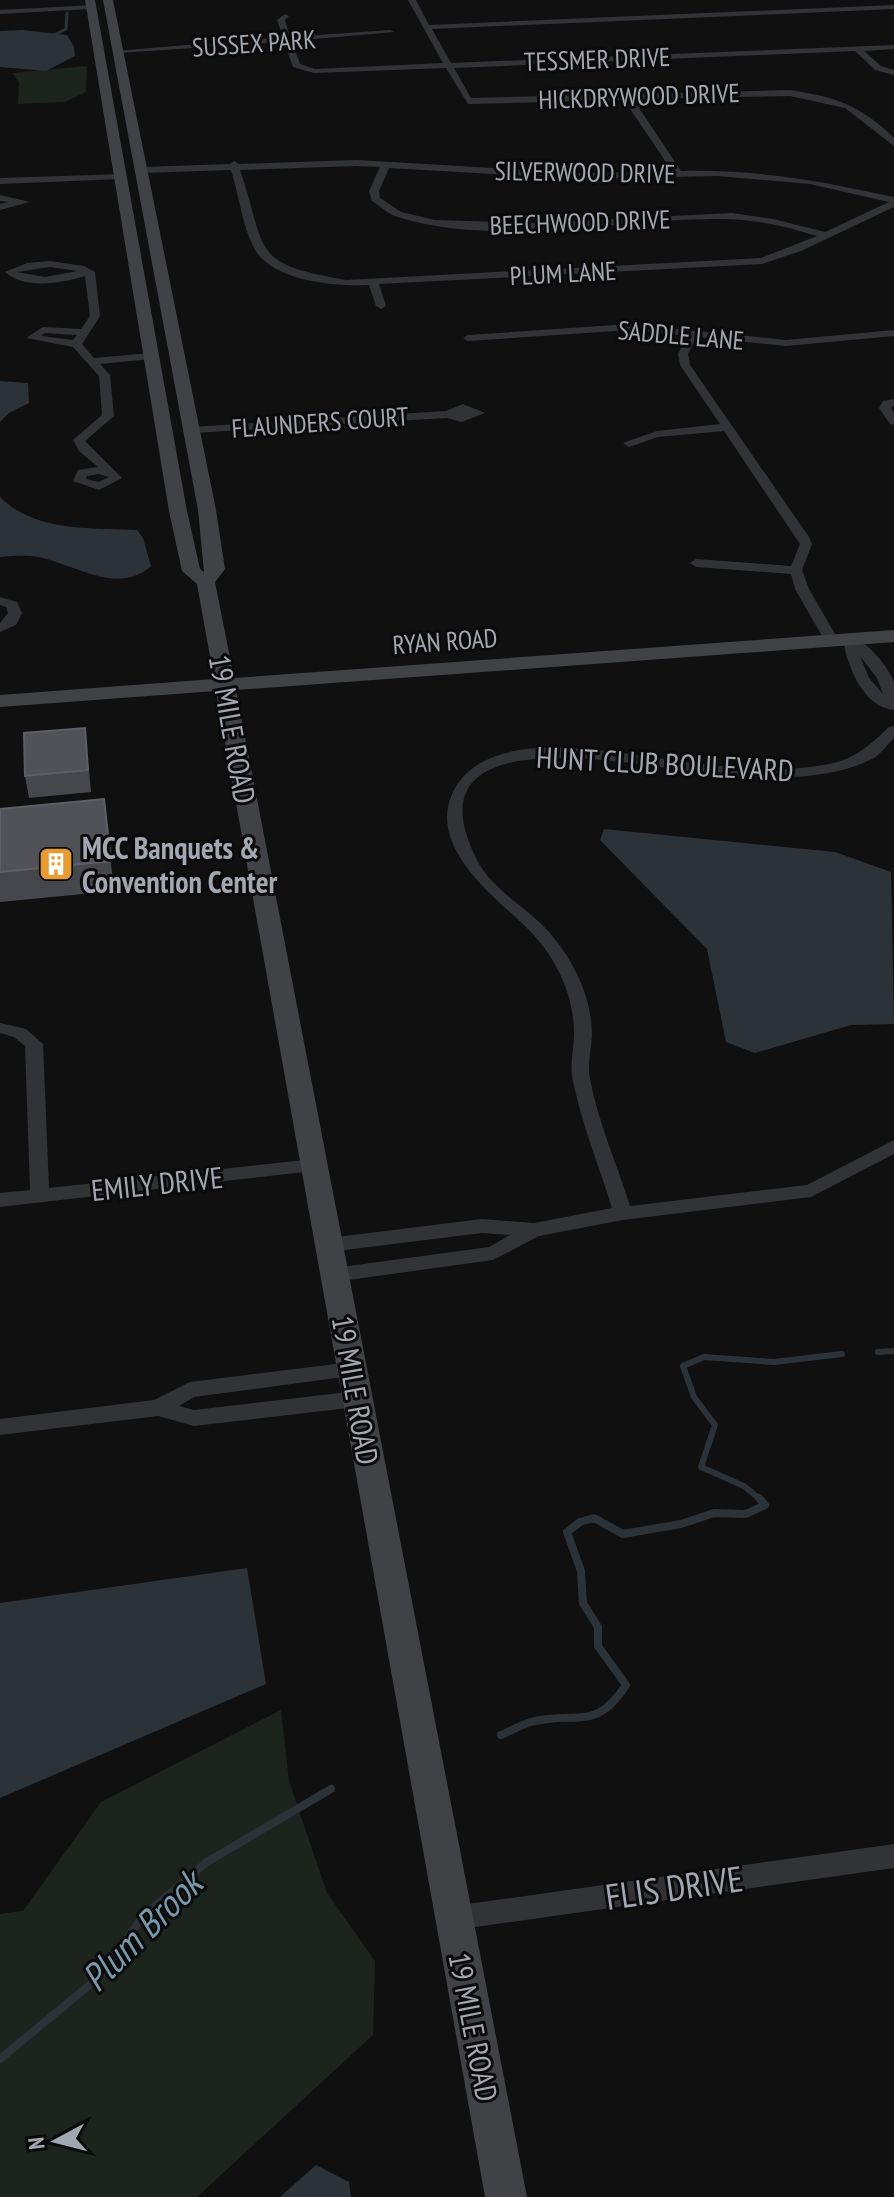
<svg xmlns="http://www.w3.org/2000/svg" width="894" height="2197" font-family="'PT Sans Narrow',sans-serif">
  <rect width="100%" height="100%" fill="#101011"/>
  <g fill="#1d241d">
    <polygon points="87,66 86,92 65,102 18,104 19,82 12,73"/>
    <polygon points="281,1710 289,1781 327,1893 375,1961 373,2035 197,2197 0,2197 0,1914 23,1911 101,1802"/>
  </g>
  <g fill="#2b3339">
    <polygon points="23,30 67,35 74,47 75,56 46,71 0,67 0,31"/>
    <polygon points="0,381 28,383 29,403 9,413 0,422"/>
    <path d="M0,497c35,35 91,31 137,33l6,8 8,28c-33,30 -76,-2 -113,-9 -13,-2 -25,-1 -38,0z"/>
    <polygon points="604,829 835,852 891,872 894,1024 851,1025 755,1053 726,1042 707,949 600,840"/>
    <polygon points="247,1568 266,1684 0,1798 0,1603"/>
    <polygon points="316,2165 349,2182 351,2197 280,2197"/>
  </g>
  <g fill="none" stroke-linecap="round" stroke-linejoin="round">
    <polyline stroke="#2b3339" stroke-width="3" points="54,35 66,29 67,13"/>
    <g stroke="#2b3339" stroke-width="6">
      <polyline points="878,1352 894,1351"/>
      <polyline points="761,1500 744,1486 701,1467 715,1425 694,1397 683,1366 704,1357 774,1362 842,1354"/>
    </g>
    <g stroke="#2b3339" stroke-width="8">
      <path d="M501,1735c10,-4 19,-10 30,-13 45,-12 64,11 95,-37l-28,-39v-19l-15,-24 -2,-32 -14,-39 13,-10 14,-4 29,16 58,-10 33,-11 32,1 19,-9 -6,-7"/>
      <polyline points="0,2059 98,1978 143,1916 207,1862 331,1789"/>
    </g>
    <g fill="#313336" fill-rule="evenodd">
      <path d="M408,0h8l13,25 465,-20v4l-462,20 19,34 443,-18v4l-30,2 17,15 13,4v5l-19,-5 -20,-19 -401,17 17,30 319,-8c46,7 70,15 104,48v8l-49,-38 -55,-12 -157,3 48,72c74,-2 141,10 213,26v10l-93,44 -39,13 -383,20 7,22 -5,3 -5,-3 -7,-21c-33,2 -98,-4 -115,-37 -12,-23 -15,-53 -23,-78l-89,3 -5,-3 5,-3 88,-3 4,-3 5,3 118,-4 221,13 94,-2 -48,-71 -156,4 -22,-36 -132,5 -21,-6 -9,-25 -165,11 -4,-2 168,-14 -6,-17 8,-6 4,2 -4,4 5,17 100,-7 4,2 -102,9 8,23 15,5 128,-6zM357,166l23,1 -11,24 3,10c8,5 16,13 26,16 97,31 222,1 323,2 33,0 65,7 96,17l-56,22 -415,22c-97,-17 -78,-27 -106,-110zM389,168l189,11 139,-3 93,8 79,18 -64,30 -52,-13 -41,-6 -196,10 -101,-3 -34,-8 -21,-14 -1,-7z"/>
      <polygon points="94,5 91,9 0,14 0,10"/>
      <polygon points="123,174 120,179 0,184 0,178"/>
      <polygon points="0,195 30,202 0,210 0,204 9,202 0,201"/>
      <path d="M50,261l34,5 11,6 5,44 -18,28 12,14 57,-5 5,3 -5,3 -51,5 10,11 4,41 -29,25 37,37 -23,12 -26,-9 5,-11 20,-3 -19,-16 -6,-11 29,-25 -3,-39 -26,-29 -47,-9 17,-11 38,2 9,-13 -5,-40c-23,7 -60,14 -80,-4l22,-9zM50,267l28,4 -33,6 -28,-5zM45,333l32,2 -4,5 -32,-4zM99,474l10,3 -11,5 -12,-3 1,-3z"/>
      <polygon points="630,324 786,340 894,330 894,336 786,346 697,337 688,354 690,365 809,537 812,544 802,570 809,589 839,641 837,644 827,644 825,641 795,589 791,574 696,567 690,563 696,559 791,566 800,544 724,431 658,437 629,447 623,443 657,431 720,424 680,365 678,354 687,336 630,330 468,341 463,338 468,335"/>
      <polygon points="894,399 894,405 891,408 894,413 894,425 890,424 879,408 883,401"/>
      <polygon points="463,404 485,413 462,422 447,418 192,433 186,430 192,427 446,411"/>
      <polygon points="0,597 17,602 22,613 16,625 0,632 0,623 8,613 6,607 0,605"/>
      <path d="M850,635c16,6 39,31 44,48 0,8 0,19 0,27 -31,-3 -47,-44 -51,-71zM860,656l17,22 6,16 -14,-16z"/>
      <path d="M894,726v12c-7,7 -14,17 -22,21 -26,13 -59,18 -88,18 -36,1 -73,-3 -109,-8 -66,-8 -268,-46 -198,91 15,30 50,47 72,72 25,29 43,65 43,104 -1,15 -5,28 -2,43 8,43 27,85 40,127l177,-21 87,-45v14l-83,43 -188,23 -84,16 -46,24 -159,22 -7,-2 -3,-5 3,-5 7,-2 155,-21 21,-12 -28,-2 -153,19 -7,-2 -3,-5 3,-5 7,-2 153,-19 52,4 78,-15c-13,-42 -30,-83 -39,-127 -4,-16 1,-31 1,-48 0,-41 -20,-79 -49,-107 -32,-30 -98,-80 -72,-134 34,-70 164,-38 225,-31 48,6 102,13 151,3 26,-5 41,-19 60,-37z"/>
      <polygon points="0,1023 26,1029 43,1044 49,1188 313,1159 322,1165 313,1171 0,1207 0,1193 30,1190 25,1046 14,1037 0,1033"/>
      <polygon points="352,1362 359,1365 362,1370 359,1375 194,1397 179,1406 194,1410 357,1391 364,1393 367,1399 364,1405 357,1407 194,1426 158,1416 0,1435 0,1419 154,1400 190,1382"/>
      <polygon points="894,1844 894,1868 454,1930 445,1927 441,1918 445,1909 454,1906"/>
    </g>
    <polygon fill="#404246" fill-rule="evenodd" points="85,0 95,0 187,511 200,569 204,572 198,510 103,0 113,0 216,510 225,569 215,582 234,678 894,630 894,642 236,690 527,2197 485,2197 216,691 0,707 0,695 214,679 197,584 182,571 169,511"/>
  </g>
  <g fill="#46474c">
    <polygon points="85,728 91,792 29,798 25,776"/>
    <polygon points="104,799 114,891 0,902 0,809"/>
  </g>
  <g fill="#505257" stroke="#5d5f65" stroke-width="2">
    <polygon points="85,728 88,770 25,776 24,733"/>
    <polygon points="104,799 111,861 0,872 0,809"/>
  </g>
  <defs>
    <g id="building-square" transform="scale(1.8)"><rect x="-9" y="-9" width="18" height="18" rx="4" fill="#e69c33" stroke="#0b0b0c"/><path d="M-4-6H4V6H1V3H-1V6H-4ZM-2.5-4.3h1.7v1.8h-1.7ZM.8-4.3h1.7v1.8H.8ZM-2.5-1h1.7V.8h-1.7ZM.8-1h1.7V.8H.8Z" fill="#fff"/></g>
  </defs>
  <g fill-rule="evenodd">
    <use href="#building-square" x="56" y="864"/>
  </g>
  <g text-anchor="middle" dominant-baseline="central" stroke-width="6" stroke-linejoin="round" paint-order="stroke">
    <g font-size="26" fill="#a2a8b1" stroke="#0b0b0c">
      <text transform="translate(254 43) rotate(-4)">SUSSEX PARK</text>
      <text transform="translate(597 59) rotate(-2)">TESSMER DRIVE</text>
      <text transform="translate(639 96) rotate(-2)">HICKDRYWOOD DRIVE</text>
      <text transform="translate(585 172) rotate(1)">SILVERWOOD DRIVE</text>
      <text transform="translate(580 222) rotate(-2)">BEECHWOOD DRIVE</text>
      <text transform="translate(563 273) rotate(-3)">PLUM LANE</text>
      <text transform="translate(681 335) rotate(5)">SADDLE LANE</text>
      <text transform="translate(320 422) rotate(-4)">FLAUNDERS COURT</text>
      <text transform="translate(445 641) rotate(-4)">RYAN ROAD</text>
    </g>
    <g font-size="30" fill="#a2a8b1" stroke="#0b0b0c">
      <text transform="translate(233 729) rotate(80)">19 MILE ROAD</text>
      <text transform="translate(665 763) rotate(3)">HUNT CLUB BOULEVARD</text>
      <text transform="translate(157 1183) rotate(-6)">EMILY DRIVE</text>
      <text transform="translate(356 1390) rotate(80)">19 MILE ROAD</text>
      <text transform="translate(474 2027) rotate(79)">19 MILE ROAD</text>
    </g>
    <g font-size="30" font-weight="bold" fill="#a2a8b1" stroke="#0b0b0c" text-anchor="start">
      <text x="82" y="847">MCC Banquets &amp;<tspan x="82" dy="34">Convention Center</tspan></text>
    </g>
    <g font-size="36" fill="#a2a8b1" stroke="#0b0b0c">
      <text transform="translate(674 1887) rotate(-8)">FLIS DRIVE</text>
    </g>
    <g font-size="38" font-style="italic" fill="#7a98ab" stroke="#0b0b0c">
      <text transform="translate(141 1930) rotate(-45)">Plum Brook</text>
    </g>
  </g>
  <g transform="translate(56 2141) rotate(263)" stroke="#0b0b0c" stroke-width="6" paint-order="stroke">
  <path d="M0-6L14 30L0 20L-14 30Z" fill="#a2a8b1"/>
  <text y="-12" font-size="22" font-weight="bold" text-anchor="middle" fill="#a2a8b1">N</text>
  </g>
</svg>
